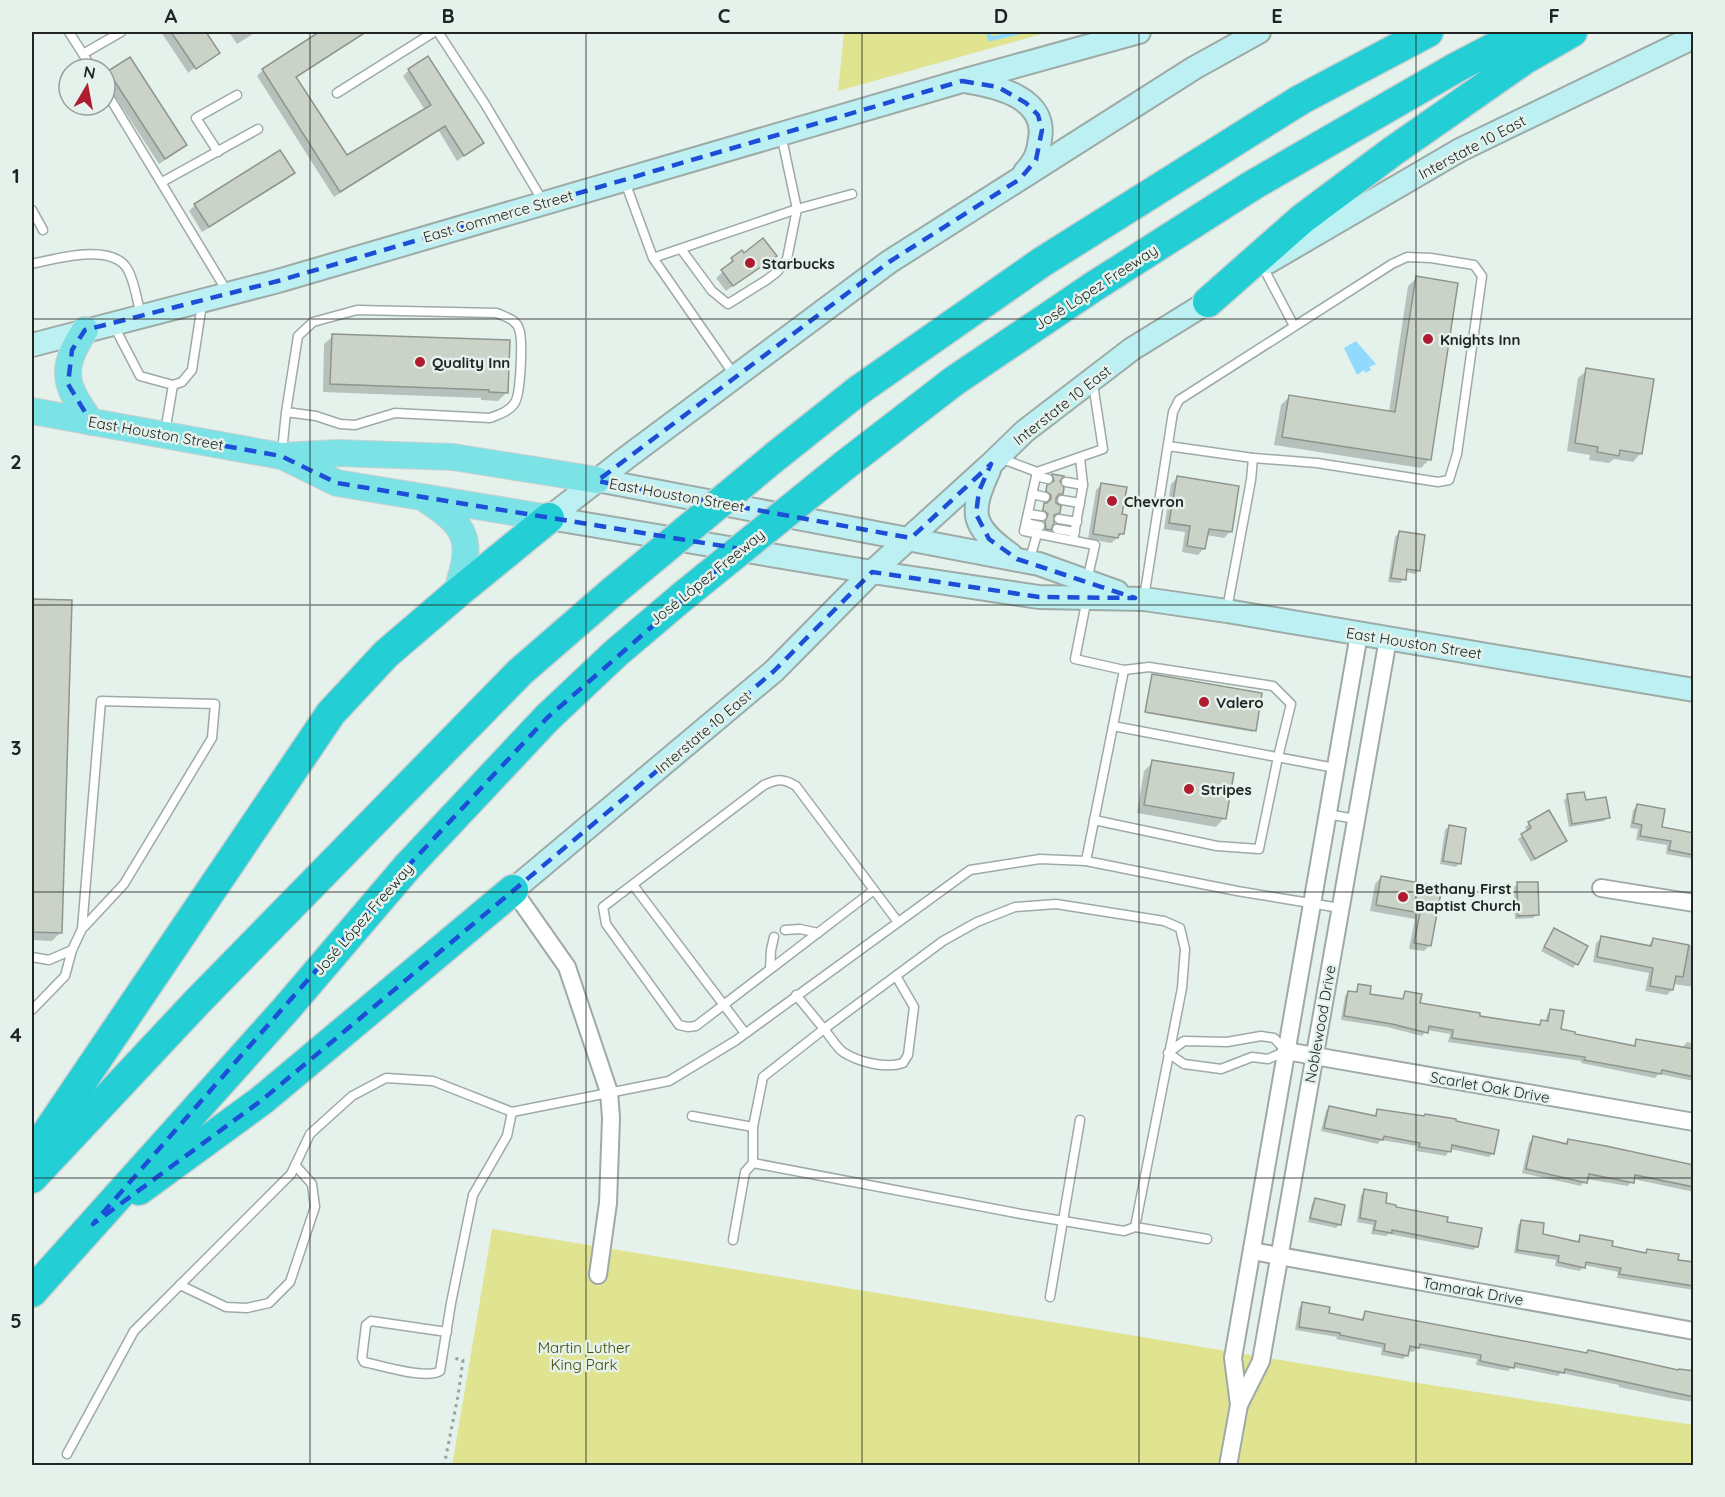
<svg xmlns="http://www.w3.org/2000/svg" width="1725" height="1497" font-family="Quicksand,sans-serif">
  <rect width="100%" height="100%" fill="#e5f2ec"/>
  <g fill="#e0e490">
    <polygon points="844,32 1049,32 838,91"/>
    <polygon points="492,1229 1431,1385 1694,1425 1693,1466 452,1466"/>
  </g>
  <polygon fill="#91dafd" points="1356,341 1376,364 1369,367 1371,370 1365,373 1364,370 1357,375 1344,348"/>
  <g fill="#0003">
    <polygon points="161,32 204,32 218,52 189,72 189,74"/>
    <polygon points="229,32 256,32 237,44"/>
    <polygon points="322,32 367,32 295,78 346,157 425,110 403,76 409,70 482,143 457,161 439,131 334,197 257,76 263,70"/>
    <polygon points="109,72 185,145 179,151 159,164 105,81 105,76"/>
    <polygon points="293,173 287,179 202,232 189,211 195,205"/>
    <polygon points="741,252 743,255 775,256 726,291 716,278 727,268 726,266"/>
    <polygon points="1417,278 1429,460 1421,468 1274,445 1281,405 1289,397 1389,412 1408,286"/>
    <polygon points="333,336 507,392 498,401 481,400 481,398 323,392 324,344"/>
    <polygon points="1587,370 1641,453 1633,462 1614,459 1609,463 1589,460 1590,455 1567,451 1578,378"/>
    <polygon points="1052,475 1061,477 1058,481 1062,493 1056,496 1054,499 1057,514 1052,516 1048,531 1045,530 1044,524 1048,516 1042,511 1043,506 1050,502 1050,496 1045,492 1046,488 1053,483"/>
    <polygon points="1177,478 1231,531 1224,538 1206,535 1204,548 1198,555 1182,552 1185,532 1164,529 1171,484"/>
    <polygon points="1102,484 1121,515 1122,534 1111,543 1088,539 1096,490"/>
    <polygon points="1399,533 1419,570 1415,574 1405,572 1404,579 1400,583 1388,582 1395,537"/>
    <polygon points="32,600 71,601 61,932 52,941 32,940"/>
    <polygon points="1152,676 1254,730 1253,732 1145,713"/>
    <polygon points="1153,762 1224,818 1216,827 1137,813 1144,771"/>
    <polygon points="1568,796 1585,802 1608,817 1604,821 1569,827 1564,800"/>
    <polygon points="1637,806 1661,828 1694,834 1694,859 1666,854 1667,845 1636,840 1638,829 1630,828 1633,810"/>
    <polygon points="1549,812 1561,844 1531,862 1518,839 1528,832 1525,827 1529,824"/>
    <polygon points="1449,826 1460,863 1456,867 1440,864 1445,830"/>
    <polygon points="1381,877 1440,888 1430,945 1424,951 1409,949 1415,919 1370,911 1375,884"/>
    <polygon points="1518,884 1537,915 1533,918 1515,919 1514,887"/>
    <polygon points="1554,930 1576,964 1573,968 1541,951"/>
    <polygon points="1602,938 1648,947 1653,939 1694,946 1694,987 1673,984 1672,990 1667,995 1645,991 1649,973 1593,962 1596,943"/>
    <polygon points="1359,986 1368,995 1401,1000 1405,993 1418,1004 1478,1018 1537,1026 1541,1022 1545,1022 1547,1015 1551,1011 1559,1030 1573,1035 1632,1047 1637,1040 1682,1048 1687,1042 1694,1043 1694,1081 1659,1074 1655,1078 1581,1063 1581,1061 1448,1042 1450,1034 1427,1030 1422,1036 1387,1027 1341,1020 1345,996 1349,992 1354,993"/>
    <polygon points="1329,1107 1374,1117 1378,1110 1493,1153 1489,1157 1450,1149 1446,1156 1416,1151 1417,1146 1381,1140 1378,1144 1321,1131 1326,1111"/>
    <polygon points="1533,1138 1564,1145 1568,1140 1694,1167 1694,1192 1633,1179 1628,1186 1586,1179 1581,1186 1522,1173 1529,1143"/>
    <polygon points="1365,1191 1384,1204 1446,1223 1477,1247 1473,1250 1389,1234 1386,1236 1371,1234 1373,1225 1357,1222 1361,1195"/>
    <polygon points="1315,1200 1340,1224 1336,1228 1308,1222 1312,1204"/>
    <polygon points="1522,1221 1541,1235 1576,1243 1581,1236 1610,1247 1644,1254 1647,1250 1676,1261 1694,1264 1694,1290 1617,1278 1618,1272 1584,1265 1580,1271 1555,1266 1556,1260 1514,1253 1518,1225"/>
    <polygon points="1303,1304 1327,1314 1360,1321 1365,1313 1585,1355 1588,1351 1678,1372 1694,1372 1694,1402 1670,1398 1619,1387 1619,1385 1561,1373 1558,1376 1512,1367 1508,1371 1476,1365 1477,1359 1417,1348 1413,1352 1408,1351 1407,1355 1403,1359 1381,1355 1382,1348 1336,1339 1337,1337 1295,1330 1299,1308"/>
  </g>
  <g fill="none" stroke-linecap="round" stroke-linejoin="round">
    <polyline stroke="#91dafd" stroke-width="4.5" points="988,32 990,39 1020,32"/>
  </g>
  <g fill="#cbd3c9" stroke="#8e958c" stroke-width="1.5">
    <polygon points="171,32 206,32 220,53 196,69"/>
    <polygon points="319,32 366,32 296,77 347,155 431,105 408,69 428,56 484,143 464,156 445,126 340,192 262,69"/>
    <polygon points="130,57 187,145 165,159 108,71"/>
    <polygon points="280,150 295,173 209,227 194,204"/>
    <polygon points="763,238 777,256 733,286 721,270 733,261 731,258 742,250 744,253"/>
    <polygon points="1416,276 1458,283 1431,460 1282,437 1289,395 1395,412"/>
    <polygon points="332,334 510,340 508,393 489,392 489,390 330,384"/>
    <polygon points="1586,368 1654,379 1642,454 1620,450 1619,456 1597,452 1598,447 1575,443"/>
    <polygon points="1052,474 1064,476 1060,481 1064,488 1063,494 1059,494 1056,498 1056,503 1061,506 1060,513 1054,515 1054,523 1051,530 1046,529 1045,522 1048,514 1043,510 1044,503 1047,503 1051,499 1051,495 1046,491 1047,485 1054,481"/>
    <polygon points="1177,476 1239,486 1232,532 1209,529 1205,549 1187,546 1190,526 1169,523"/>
    <polygon points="1101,483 1127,487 1122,514 1127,515 1124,534 1119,534 1118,538 1093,534"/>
    <polygon points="1399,531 1425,535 1420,571 1407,569 1406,580 1391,578"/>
    <polygon points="32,599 72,600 62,933 32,932"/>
    <polygon points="1152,674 1262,693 1256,731 1145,712"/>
    <polygon points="1152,760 1234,773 1226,819 1144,805"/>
    <polygon points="1584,792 1586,800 1606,797 1610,818 1572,824 1567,794"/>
    <polygon points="1637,804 1665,809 1662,827 1694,833 1694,855 1669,850 1671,841 1640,836 1642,825 1633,823"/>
    <polygon points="1549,810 1567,841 1535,859 1521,834 1531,828 1528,822"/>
    <polygon points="1449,825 1466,828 1461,864 1443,861"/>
    <polygon points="1381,876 1442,887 1431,946 1414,943 1420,913 1376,905"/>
    <polygon points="1517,882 1538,882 1539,915 1518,916"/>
    <polygon points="1554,928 1588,946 1578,965 1544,947"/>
    <polygon points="1601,936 1651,946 1653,938 1689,945 1683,977 1676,976 1673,990 1650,986 1653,968 1597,957"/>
    <polygon points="1358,984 1371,986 1370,994 1403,999 1405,991 1422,994 1420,1003 1480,1013 1480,1016 1540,1025 1541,1020 1548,1021 1550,1009 1564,1011 1561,1029 1575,1032 1575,1034 1635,1046 1636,1039 1694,1049 1694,1077 1662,1070 1661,1074 1584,1060 1585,1057 1452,1038 1453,1030 1429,1026 1428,1033 1392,1024 1344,1016 1348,991 1357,992"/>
    <polygon points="1329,1106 1376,1116 1377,1109 1424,1116 1425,1114 1456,1119 1456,1121 1499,1130 1494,1154 1452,1145 1451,1152 1419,1147 1420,1143 1384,1136 1383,1140 1324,1128"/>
    <polygon points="1533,1136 1567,1144 1568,1139 1606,1146 1694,1165 1694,1187 1635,1175 1634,1183 1589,1174 1587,1183 1526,1169"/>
    <polygon points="1364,1189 1387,1193 1386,1203 1396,1205 1396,1207 1448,1217 1447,1222 1482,1228 1478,1247 1392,1230 1392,1233 1374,1230 1376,1221 1360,1218"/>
    <polygon points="1315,1198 1345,1205 1341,1225 1310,1218"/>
    <polygon points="1521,1220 1544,1223 1543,1234 1579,1242 1580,1235 1613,1241 1612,1246 1646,1253 1647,1249 1679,1254 1678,1260 1694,1262 1694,1286 1619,1274 1621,1268 1586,1262 1585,1268 1558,1262 1559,1256 1517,1250"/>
    <polygon points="1302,1302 1330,1307 1329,1313 1363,1320 1365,1311 1587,1353 1588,1350 1678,1370 1679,1369 1694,1371 1694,1397 1565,1369 1564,1373 1515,1363 1514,1368 1480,1361 1481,1355 1420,1344 1419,1348 1410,1346 1408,1356 1384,1351 1385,1344 1340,1335 1340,1333 1299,1327"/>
  </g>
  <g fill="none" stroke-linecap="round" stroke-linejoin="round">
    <g stroke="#9eaaa5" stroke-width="11">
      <g id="service">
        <polyline points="69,32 83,54"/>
        <polyline points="438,32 485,104 544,203"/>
        <polyline points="92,69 83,54 121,32"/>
        <polyline points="105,90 228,293"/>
        <polyline points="337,93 434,32"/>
        <polyline points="218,152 196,118 237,95"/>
        <polyline points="162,182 258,129"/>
        <polyline points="625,182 653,258 735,376"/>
        <polyline points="32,210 43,230"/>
        <polyline points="681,249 712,291 728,304 765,281 777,272 787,259 797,209 781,134"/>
        <polyline points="653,258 797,209 852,194"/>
        <path d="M32,264c23,-5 81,-22 96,6 7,13 9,31 13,45"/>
        <polyline points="1262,265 1294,326"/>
        <polyline points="114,326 140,376 173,385 182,382 192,370 202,304"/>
        <polyline points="165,432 173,385"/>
        <path d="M282,452l4,-40 30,4 24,8 15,1 40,-12 95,5c10,-4 18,-6 24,-14 7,-8 9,-65 5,-75 -3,-10 -14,-12 -22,-16l-140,-3 -44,12 -15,14 -12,76"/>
        <polyline points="1000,458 1037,472 1103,449 1093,384"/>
        <polyline points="1037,472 1024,531 1095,545 1087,581"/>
        <polyline points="1036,476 1048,479"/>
        <polyline points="1066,482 1083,485"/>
        <polyline points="1032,494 1045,497"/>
        <polyline points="1062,500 1080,503"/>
        <polyline points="1028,514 1042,516"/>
        <polyline points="1059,519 1077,522"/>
        <polyline points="1026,523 1040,526"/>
        <polyline points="1057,529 1075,532"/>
        <polyline points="1073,540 1083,485 1080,458"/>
        <polyline points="1029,562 1037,534"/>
        <polyline points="1087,598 1075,659 1124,670 1113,726 1335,768"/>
        <polyline points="1144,598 1173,412 1179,400 1392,264 1407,257 1431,258 1474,265 1482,276 1457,454 1449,480 1438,482 1317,463 1253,458 1168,446"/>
        <polyline points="1227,609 1251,480 1253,458"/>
        <polyline points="1327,814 1356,819"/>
        <polyline points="1094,820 1217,846 1259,849 1278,757 1291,704 1273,686 1149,667 1124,670"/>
        <polyline points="1086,861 1113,726"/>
        <polyline points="633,885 745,1033"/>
        <path d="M874,890l-178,136 -8,1 -9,-2 -73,-101 -3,-17 161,-122c13,-6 19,-7 32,1l102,136"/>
        <polyline points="785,930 800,929 818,933"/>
        <polyline points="32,957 49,960 72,950 82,929 101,701 215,704 212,738 124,884 82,929"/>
        <polyline points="770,969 771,950 774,937"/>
        <path d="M796,995l28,34 -61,48 -10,50v36l268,51 103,17 11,-4 47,-239 3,-39 -5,-21 -16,-7 -108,-17 -41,3 -38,15 -34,19 -119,88c6,7 12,18 19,23 15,10 43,17 60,11l5,-8 6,-48 -18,-31"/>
        <polyline points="32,1010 65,976 72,950"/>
        <polygon points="1261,1036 1274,1038 1286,1051 1268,1059 1252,1057 1221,1069 1184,1064 1168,1053 1184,1041 1227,1042"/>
        <polyline points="692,1116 753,1127"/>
        <polyline points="1135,1227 1207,1239"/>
        <polyline points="733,1240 745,1172 753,1163"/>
        <polyline points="180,1285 226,1307 247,1308 269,1303 290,1282 315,1207 312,1184 295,1165"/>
        <polyline points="1050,1297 1080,1120"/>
        <path d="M447,1332l-76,-11 -5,4 -4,33 2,4c16,3 63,18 76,9l11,-68 22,-108 34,-59 5,-24"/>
        <polyline points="67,1454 134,1331 291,1174 310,1134 352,1096 386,1078 433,1081 512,1112 669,1081 735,1041 970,870 1040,859 1086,861 1237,891 1340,908"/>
      </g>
    </g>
    <g stroke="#9eaaa5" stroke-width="20">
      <g id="minor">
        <polyline points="1601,888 1694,903"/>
        <polyline points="513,890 567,967 609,1092 611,1118 608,1203 598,1275"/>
        <polyline points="1286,1051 1694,1122"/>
        <polyline points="1252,1251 1694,1331"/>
        <polyline points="1239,1405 1261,1361 1388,639"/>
        <polyline points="1228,1466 1239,1405 1233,1358 1359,634"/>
      </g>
    </g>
    <g stroke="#9eaaa5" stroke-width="26">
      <g id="secondary">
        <path d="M969,82c31,5 78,17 71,57 -2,15 -5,22 -15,33"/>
        <polyline points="1268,262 1460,150 1694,37"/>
        <polyline points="32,345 278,281 962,81 1139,32"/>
        <path d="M989,470c-20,44 -18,56 22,85"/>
        <polyline points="597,480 1039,564 1117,592"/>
        <polyline points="549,518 872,572 1039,597 1144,599 1227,611 1694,690"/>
        <polyline points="549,518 626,458 889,262 1194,68 1259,32"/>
        <polyline points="513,890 774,671 872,572 991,464 1025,431 1132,349 1221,294"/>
      </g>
    </g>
    <g stroke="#cecfcf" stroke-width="28">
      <g id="primary">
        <path d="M85,330c-26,40 -21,54 6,92"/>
        <polyline points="32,411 281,456 337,453 453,457 597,480"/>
        <polyline points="284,457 337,483 549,518"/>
        <path d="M428,501c45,29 43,44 28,93"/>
      </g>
    </g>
    <g stroke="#cecfcf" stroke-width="33">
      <g id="motorway">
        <polyline points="1208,302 1302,219 1393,151 1525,59 1572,32"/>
        <polyline points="776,456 859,390 1042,262 1300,100 1428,32"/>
        <polyline points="845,465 954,381 1093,287 1253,185 1457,67 1524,32"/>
        <polyline points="32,1155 331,713 386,654 456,594 549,518"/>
        <polyline points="32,1178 198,1001 520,672 611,593"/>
        <polyline points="139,1190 262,1100 513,890"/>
        <polyline points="32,1292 286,1009 408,866 547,718 616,653 682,597"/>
      </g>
    </g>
    <polyline stroke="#98a29e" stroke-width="3" stroke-dasharray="3 4.5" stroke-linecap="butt" points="444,1466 458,1396 463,1360 453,1358"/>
    <use href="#service" stroke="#fff" stroke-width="8"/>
    <use href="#minor" stroke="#fff" stroke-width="16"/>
    <use href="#secondary" stroke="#bdf0f2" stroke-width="22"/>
    <use href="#primary" stroke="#7be2e6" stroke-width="26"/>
    <use href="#motorway" stroke="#23ced5" stroke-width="30"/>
    <g stroke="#cecfcf" stroke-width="33" stroke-linecap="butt">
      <g id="motorway-bridge">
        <polyline points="611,593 776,456"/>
        <polyline points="682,597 845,465"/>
      </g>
    </g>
    <use href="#motorway-bridge" stroke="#23ced5" stroke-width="30"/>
  </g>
  <path fill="none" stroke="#1d4ed8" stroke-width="4.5" stroke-dasharray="12 8" stroke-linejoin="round" d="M962,81l36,6 28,16 12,12 4,15 -6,30 -16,19 -131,83 -292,219 314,57 80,-74 -12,27 -3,23 13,25 28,20 118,39 -96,-1 -167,-25 -98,99 -104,89 -408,340 -169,124 315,-358 139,-148 194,-169 -404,-66 -56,-27 -190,-34 -23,-38 4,-34 13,-20 193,-49z"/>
  <path fill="none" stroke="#202523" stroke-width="1.5" stroke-opacity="0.55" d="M310,32v1434M586,32v1434M862,32v1434M1139,32v1434M1416,32v1434M32,319h1662M32,605h1662M32,892h1662M32,1178h1662"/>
  <g fill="#af1b2f" stroke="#e5f2ec" stroke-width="2">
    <circle cx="750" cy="263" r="6"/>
    <circle cx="1428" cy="339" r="6"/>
    <circle cx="420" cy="362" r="6"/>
    <circle cx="1112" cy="501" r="6"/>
    <circle cx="1204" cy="702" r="6"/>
    <circle cx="1189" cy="789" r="6"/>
    <circle cx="1403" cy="897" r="6"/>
  </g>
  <g text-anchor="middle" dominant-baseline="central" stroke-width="5" stroke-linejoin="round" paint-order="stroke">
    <g font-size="15" fill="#202523" stroke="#e5f2ec">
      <text transform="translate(1472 147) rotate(-28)">Interstate 10 East</text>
      <text transform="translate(498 216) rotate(-16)">East Commerce Street</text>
      <text transform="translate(1096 287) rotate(-33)">José López Freeway</text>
      <text transform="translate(1062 405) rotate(-38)">Interstate 10 East</text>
      <text transform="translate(156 433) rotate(10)">East Houston Street</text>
      <text transform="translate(677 495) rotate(10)">East Houston Street</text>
      <text transform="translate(707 577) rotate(-39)">José López Freeway</text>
      <text transform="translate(1414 643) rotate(9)">East Houston Street</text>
      <text transform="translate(703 732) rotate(-40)">Interstate 10 East</text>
      <text transform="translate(363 919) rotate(-49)">José López Freeway</text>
      <text transform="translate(1320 1024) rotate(-80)">Noblewood Drive</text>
      <text transform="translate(1490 1087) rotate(10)">Scarlet Oak Drive</text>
      <text transform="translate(1473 1291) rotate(10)">Tamarak Drive</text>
    </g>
    <g font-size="15" font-weight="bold" fill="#202523" stroke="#e5f2ec" text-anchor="start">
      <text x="762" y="263">Starbucks</text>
      <text x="1440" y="339">Knights Inn</text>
      <text x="432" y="362">Quality Inn</text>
      <text x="1124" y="501">Chevron</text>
      <text x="1216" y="702">Valero</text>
      <text x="1201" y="789">Stripes</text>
      <text x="1415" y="888">Bethany First<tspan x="1415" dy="17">Baptist Church</tspan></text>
    </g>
    <g font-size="15" fill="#464700" stroke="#e5f2ec">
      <text x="584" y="1347">Martin Luther<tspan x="584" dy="17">King Park</tspan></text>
    </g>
  </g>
  <rect width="1725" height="1497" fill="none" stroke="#e5f2ec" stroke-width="66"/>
  <g transform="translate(87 87) rotate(10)"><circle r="28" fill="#e5f2ec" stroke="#96a09c" stroke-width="1.5"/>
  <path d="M0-4.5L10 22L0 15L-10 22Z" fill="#af1b2f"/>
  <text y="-9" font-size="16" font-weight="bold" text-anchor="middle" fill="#202523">N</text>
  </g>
  <rect x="33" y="33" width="1659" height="1431" fill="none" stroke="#202523" stroke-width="2"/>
  <g font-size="20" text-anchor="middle" font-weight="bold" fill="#202523">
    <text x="171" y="23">A</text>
    <text x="448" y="23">B</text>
    <text x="724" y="23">C</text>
    <text x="1001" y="23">D</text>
    <text x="1277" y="23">E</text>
    <text x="1554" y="23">F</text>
    <text x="16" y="183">1</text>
    <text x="16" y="469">2</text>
    <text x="16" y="755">3</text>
    <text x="16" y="1042">4</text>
    <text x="16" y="1328">5</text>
  </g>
</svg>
